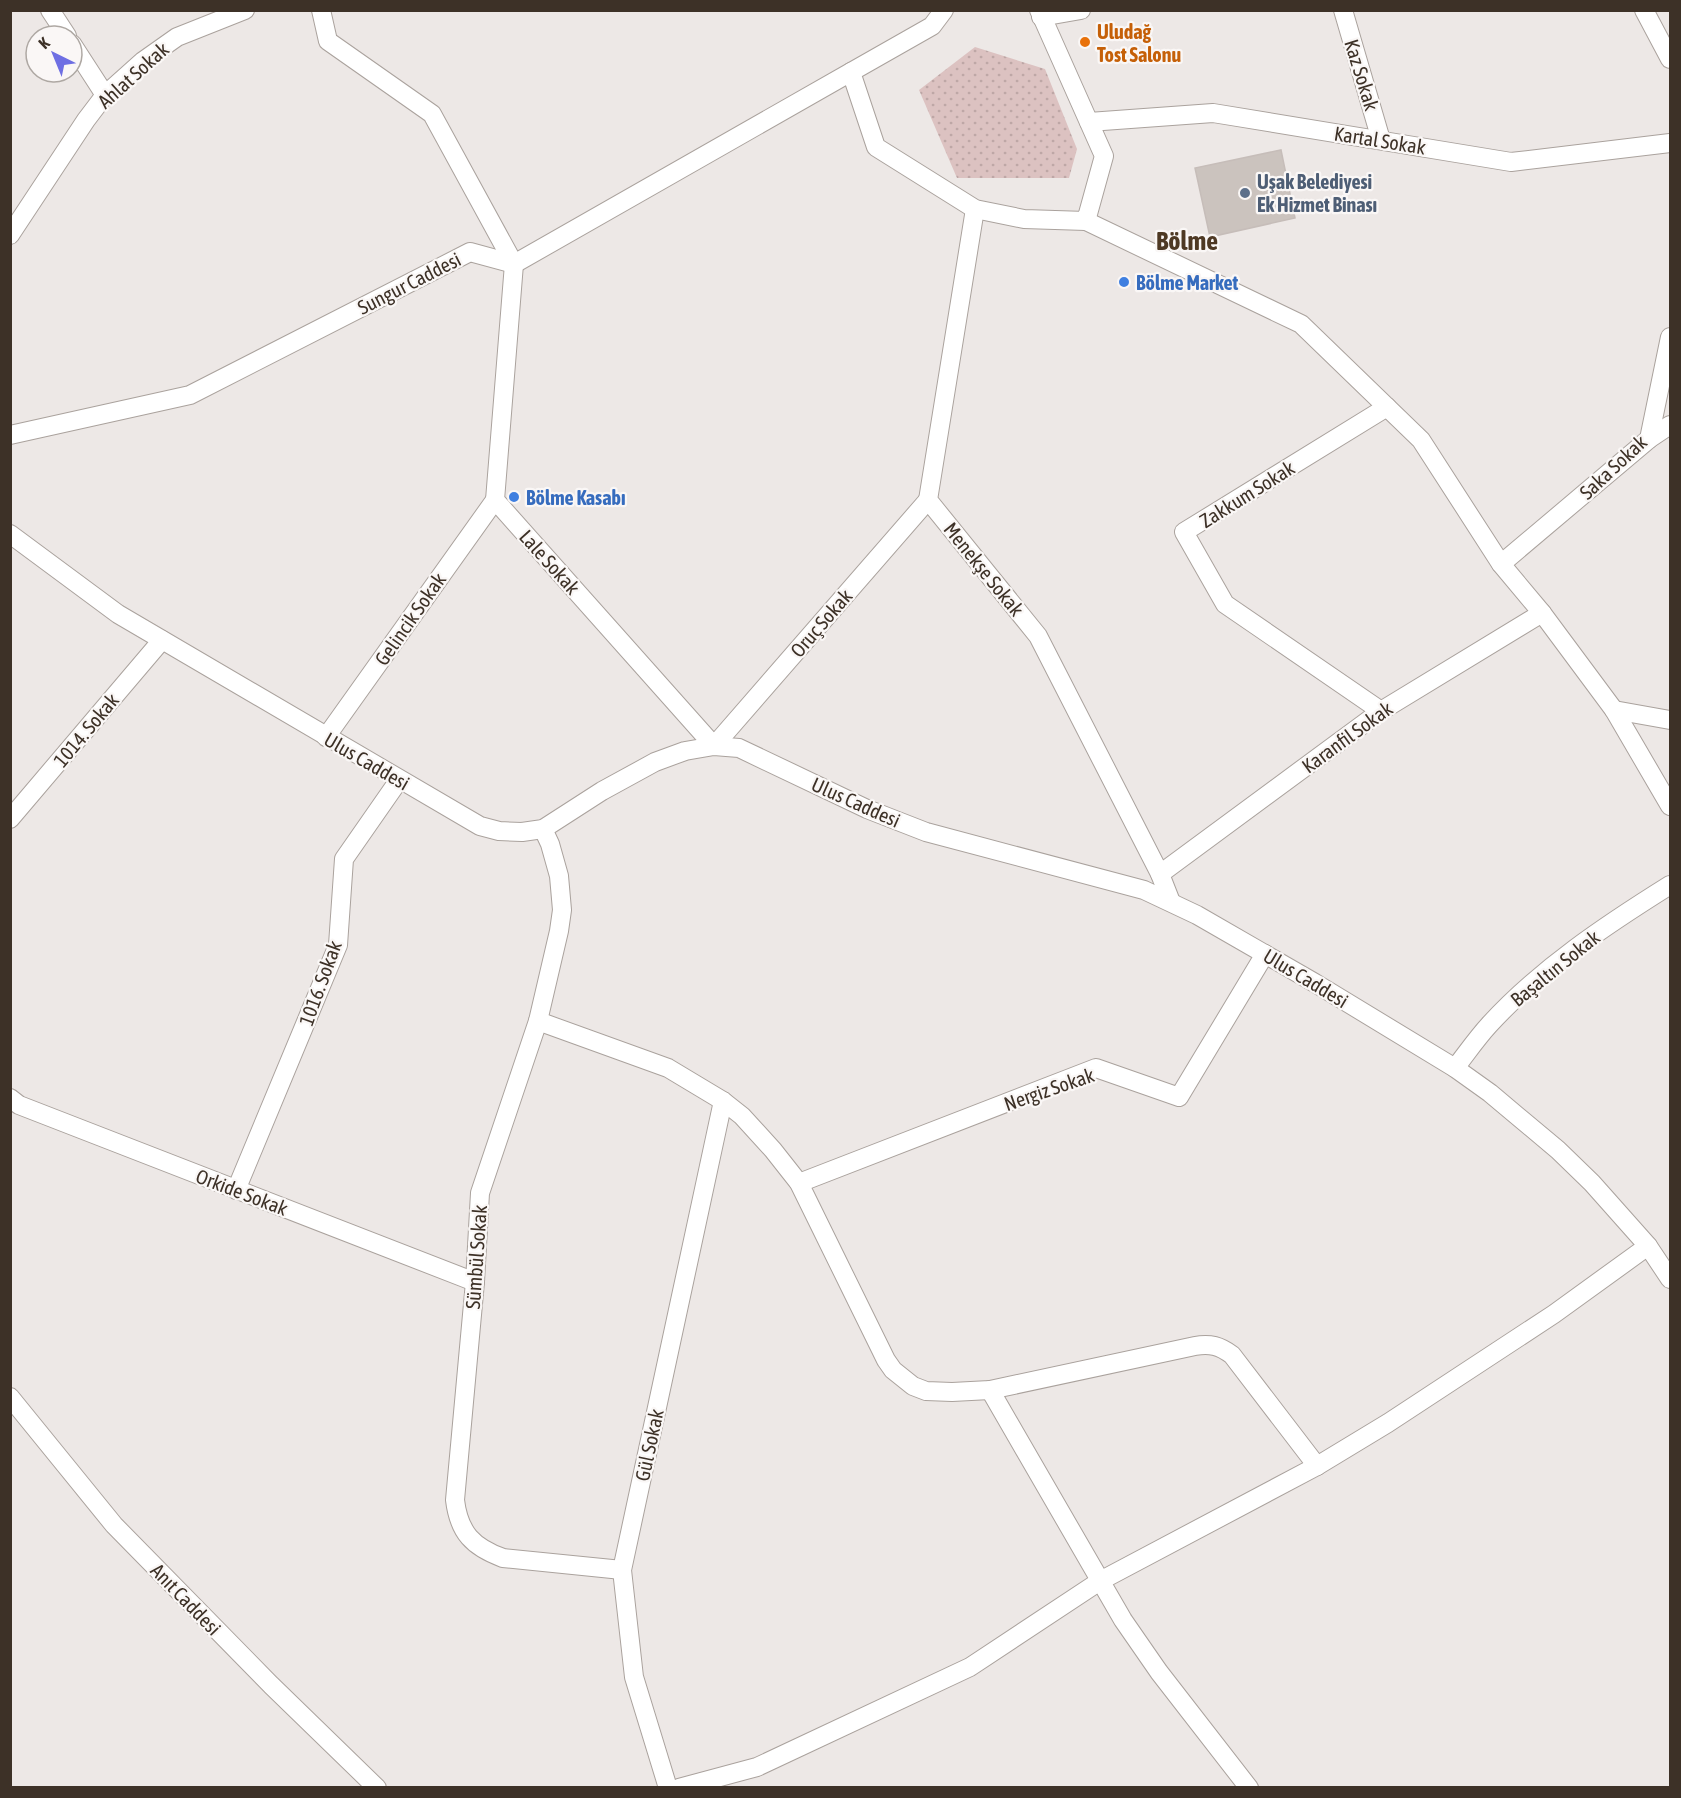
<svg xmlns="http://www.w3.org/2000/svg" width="1681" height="1798" font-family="'Asap Condensed',sans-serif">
  <defs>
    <pattern id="park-dots" width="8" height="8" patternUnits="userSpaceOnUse" patternTransform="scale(1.5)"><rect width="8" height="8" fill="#dcc2c1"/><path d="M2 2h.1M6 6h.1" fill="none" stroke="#bea7a6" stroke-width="1.8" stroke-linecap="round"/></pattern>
  </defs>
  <rect width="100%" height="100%" fill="#ede8e6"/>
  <polygon fill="url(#park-dots)" points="975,47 1045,69 1077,149 1069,178 957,178 919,90"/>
  <polygon fill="#cbc3be" stroke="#c6bdb9" stroke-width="1.5" points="1281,150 1295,218 1210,237 1195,168"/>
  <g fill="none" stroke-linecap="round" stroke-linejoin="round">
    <g stroke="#aaa29d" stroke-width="20">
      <g id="minor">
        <polyline points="50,10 67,36"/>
        <polyline points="321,10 328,41 432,114 514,264 495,500 714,746 928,500"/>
        <polyline points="1343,10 1381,140"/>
        <polyline points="1644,10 1670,59"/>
        <polyline points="1041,17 1081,10"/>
        <polyline points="72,44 105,95"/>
        <polyline points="1089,122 1213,113 1511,162 1670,143"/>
        <polyline points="975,209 928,500 1038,636 1160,874 1171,902"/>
        <polyline points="1086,221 1301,324 1421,440 1501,564 1542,613 1614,710 1670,806"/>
        <polyline points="10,235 86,120 105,95 143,61 177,37 245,10"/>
        <polyline points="10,435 190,395 470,252 514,264 851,72"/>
        <polyline points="1649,439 1670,425"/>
        <polyline points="10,534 118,614 480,826 499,831 522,832 543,829 602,791 655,762 685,751 714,746 739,748 867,809 926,832 1144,890 1197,915 1315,983 1455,1068 1490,1093 1558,1150 1592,1183 1648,1246 1670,1279"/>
        <polyline points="1501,564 1649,439 1670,337"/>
        <polyline points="1614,710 1670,720"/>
        <polyline points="1381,711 1225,604 1184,532 1387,407"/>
        <polyline points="326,737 495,500"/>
        <polyline points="10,819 162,640"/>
        <path d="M543,829l7,15 9,32 3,34 -3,21 -21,90 -58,172 -5,89 -20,218c4,33 18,47 48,58l119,12"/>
        <polyline points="1160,874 1381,711 1542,613"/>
        <path d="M538,1021l130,47 55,33 19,15 31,34 26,33 87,177 7,10 20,16 13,5 26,1 38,-2 205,-44c15,-3 25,0 37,9l85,111"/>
        <path d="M1455,1068c11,-14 22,-30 34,-43 51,-56 117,-100 181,-140"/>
        <polyline points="10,1098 19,1105 475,1282"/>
        <polyline points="799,1183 1096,1068 1179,1097 1265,954"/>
        <polyline points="236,1190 338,945 344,859 399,780"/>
        <polyline points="990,1390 1123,1620 1159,1672 1249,1788"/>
        <polyline points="10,1397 114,1525 271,1685 377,1788"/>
        <polyline points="668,1788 634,1677 622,1570 723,1101"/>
        <polyline points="679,1788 757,1767 970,1667 1100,1581 1317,1466 1388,1423 1554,1314 1648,1246"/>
      </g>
    </g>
    <g stroke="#aaa29d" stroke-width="20">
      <polyline id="tertiary" points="944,10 932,26 851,72 876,147 975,209 1024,219 1086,221 1104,156 1039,10"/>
    </g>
    <use href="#minor" stroke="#fff" stroke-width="18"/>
    <use href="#tertiary" stroke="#fff" stroke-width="18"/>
  </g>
  <circle fill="#e8710a" stroke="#faf7f6" stroke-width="2" cx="1085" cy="42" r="6"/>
  <circle fill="#5c6f8a" stroke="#faf7f6" stroke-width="2" cx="1245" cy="193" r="6"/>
  <g fill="#3f7fe0" stroke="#faf7f6" stroke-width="2">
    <circle cx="1124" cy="282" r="6"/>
    <circle cx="514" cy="497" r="6"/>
  </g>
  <g text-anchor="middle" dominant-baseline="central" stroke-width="4.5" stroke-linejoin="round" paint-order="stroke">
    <g font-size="20" font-weight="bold" fill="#c56008" stroke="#faf7f6" text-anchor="start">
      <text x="1097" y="31">Uludağ<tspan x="1097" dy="23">Tost Salonu</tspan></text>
    </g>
    <g font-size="20" fill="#3d3127" stroke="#faf7f6">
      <text transform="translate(133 75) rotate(-42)">Ahlat Sokak</text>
      <text transform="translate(1362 75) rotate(73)">Kaz Sokak</text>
      <text transform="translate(1380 140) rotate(9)">Kartal Sokak</text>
      <text transform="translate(409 283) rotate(-27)">Sungur Caddesi</text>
      <text transform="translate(1613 467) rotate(-43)">Saka Sokak</text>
      <text transform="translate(1247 494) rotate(-32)">Zakkum Sokak</text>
      <text transform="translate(550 562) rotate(48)">Lale Sokak</text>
      <text transform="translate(984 569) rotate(51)">Menekşe Sokak</text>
      <text transform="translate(410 619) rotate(-55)">Gelincik Sokak</text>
      <text transform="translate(821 623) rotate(-49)">Oruç Sokak</text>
      <text transform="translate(86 730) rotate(-50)">1014. Sokak</text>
      <text transform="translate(1347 737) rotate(-36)">Karanfil Sokak</text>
      <text transform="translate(367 761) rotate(30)">Ulus Caddesi</text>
      <text transform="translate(856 802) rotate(24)">Ulus Caddesi</text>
      <text transform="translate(1555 968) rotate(-39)">Başaltın Sokak</text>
      <text transform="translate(1306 978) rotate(31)">Ulus Caddesi</text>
      <text transform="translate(320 983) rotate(-70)">1016. Sokak</text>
      <text transform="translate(1049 1089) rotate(-19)">Nergiz Sokak</text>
      <text transform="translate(242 1192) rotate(21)">Orkide Sokak</text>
      <text transform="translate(476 1257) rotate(-86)">Sümbül Sokak</text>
      <text transform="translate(649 1445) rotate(-78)">Gül Sokak</text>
      <text transform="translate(186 1599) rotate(46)">Anıt Caddesi</text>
    </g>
    <g font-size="20" font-weight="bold" fill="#4e5e75" stroke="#faf7f6" text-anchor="start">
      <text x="1257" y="181">Uşak Belediyesi<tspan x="1257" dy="23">Ek Hizmet Binası</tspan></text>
    </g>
    <g font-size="20" font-weight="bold" fill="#366cbe" stroke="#faf7f6" text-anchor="start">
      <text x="1136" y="282">Bölme Market</text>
      <text x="526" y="497">Bölme Kasabı</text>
    </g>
    <g font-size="26" font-weight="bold" fill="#4e3924" stroke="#faf7f6">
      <text x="1187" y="241">Bölme</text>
    </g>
  </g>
  <rect width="1681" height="1798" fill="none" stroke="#3d3127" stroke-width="24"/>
  <g transform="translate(54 54) rotate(317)"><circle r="28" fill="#faf7f6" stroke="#aea8a3" stroke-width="1.5"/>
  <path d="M0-4.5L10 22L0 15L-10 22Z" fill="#6e6fe3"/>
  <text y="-9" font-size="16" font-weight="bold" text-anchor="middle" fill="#3d3127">K</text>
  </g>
</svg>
